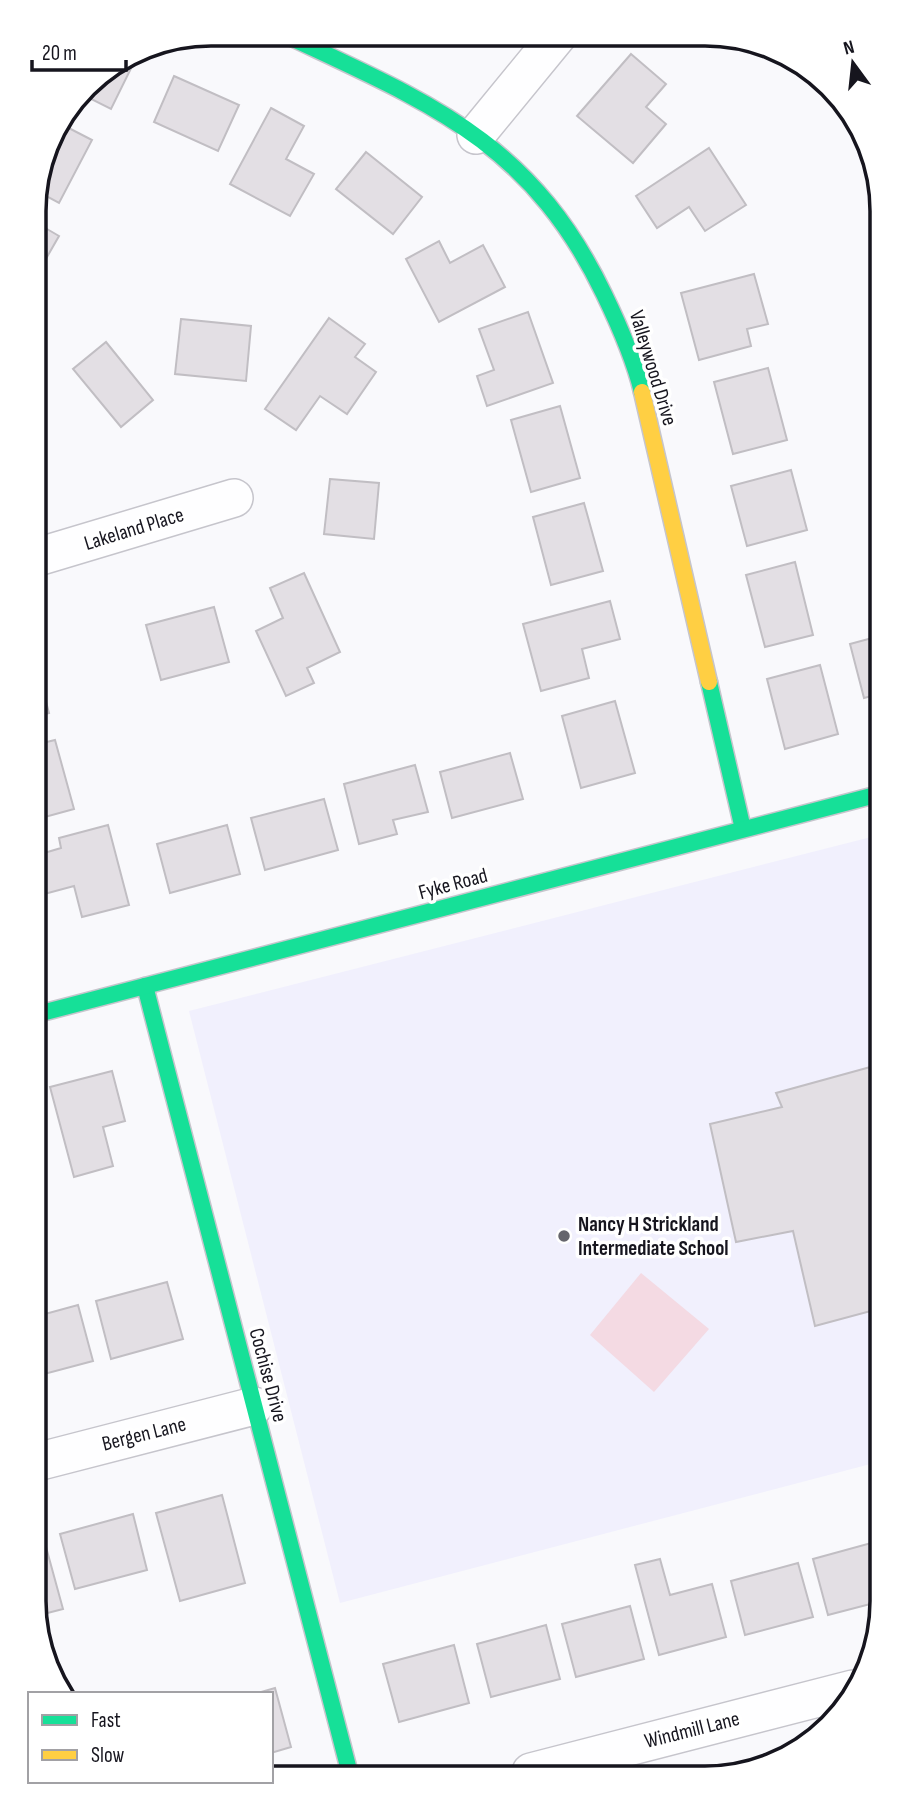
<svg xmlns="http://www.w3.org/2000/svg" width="916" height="1811" font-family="'Sofia Sans Condensed',sans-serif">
  <rect width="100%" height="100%" fill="#f9f9fc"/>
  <polygon fill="#f1f0fd" points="883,834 882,1461 340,1603 189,1011"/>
  <polygon fill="#f4dae3" points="641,1273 709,1329 654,1392 590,1335"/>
  <g fill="#e3dfe4" stroke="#c1bec3" stroke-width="2">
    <polygon points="141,48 111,109 81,94 93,78"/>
    <polygon points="631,54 666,84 646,107 666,124 633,163 577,116"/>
    <polygon points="174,76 239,105 218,151 154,122"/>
    <polygon points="271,108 304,126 286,159 314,174 290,216 230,184"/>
    <polygon points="59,123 92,140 59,203 35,190 52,132"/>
    <polygon points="709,148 746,205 705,231 689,207 657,228 636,196"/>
    <polygon points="366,152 422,197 393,234 336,189"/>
    <polygon points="35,222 59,236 35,278"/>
    <polygon points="439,241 450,263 483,245 505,287 439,322 406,259"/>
    <polygon points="754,274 768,324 747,329 751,346 699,360 681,293"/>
    <polygon points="528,312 553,383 487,406 477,376 494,370 479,329"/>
    <polygon points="329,318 365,344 355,357 376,372 347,414 320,396 296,430 265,409"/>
    <polygon points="181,319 251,326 246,381 175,374"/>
    <polygon points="106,342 153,400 121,427 73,369"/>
    <polygon points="768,368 787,440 733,454 714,382"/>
    <polygon points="560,406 580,478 531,492 511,420"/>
    <polygon points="34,445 45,484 34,487"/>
    <polygon points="791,470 807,530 747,546 731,486"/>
    <polygon points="330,479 379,483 374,539 324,534"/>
    <polygon points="584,503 603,571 551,585 533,517"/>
    <polygon points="795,562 813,635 765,647 746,575"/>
    <polygon points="304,573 340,652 307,668 314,683 286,696 256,631 283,618 270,588"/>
    <polygon points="610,601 620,639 582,649 589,678 541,691 523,624"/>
    <polygon points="214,607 229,662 161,680 146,625"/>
    <polygon points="883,635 883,693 864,698 850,644"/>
    <polygon points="34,657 49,713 34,717"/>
    <polygon points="820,665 838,734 785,749 767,679"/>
    <polygon points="615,701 635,773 581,788 562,716"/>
    <polygon points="55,740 74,809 34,820 34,745"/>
    <polygon points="510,753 523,799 452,818 440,772"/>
    <polygon points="415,765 428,812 393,820 397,834 359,844 344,784"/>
    <polygon points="324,799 338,850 265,870 251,818"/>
    <polygon points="108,825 129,905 82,917 74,886 37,896 34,856 61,848 59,838"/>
    <polygon points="227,825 240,874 170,893 157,844"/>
    <polygon points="883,1051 882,1308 815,1326 793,1231 736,1242 710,1124 782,1107 776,1093 874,1066 872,1053"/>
    <polygon points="112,1071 125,1121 103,1127 113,1166 74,1177 50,1087"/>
    <polygon points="34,1132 44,1171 34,1174"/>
    <polygon points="167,1282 183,1339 111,1359 96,1301"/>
    <polygon points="78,1305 93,1361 33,1377 34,1317"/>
    <polygon points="222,1495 245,1583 180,1601 156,1513"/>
    <polygon points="133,1514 147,1570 75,1589 60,1534"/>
    <polygon points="43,1536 63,1609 36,1616 33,1539"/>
    <polygon points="882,1540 882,1601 828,1615 813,1559"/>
    <polygon points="660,1559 670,1595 712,1584 726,1637 659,1655 635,1565"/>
    <polygon points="798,1563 813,1617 745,1635 731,1581"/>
    <polygon points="630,1606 644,1659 576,1677 562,1624"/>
    <polygon points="546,1625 560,1679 491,1697 477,1644"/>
    <polygon points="454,1645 469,1703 399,1722 383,1664"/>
    <polygon points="275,1688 291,1747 271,1753 271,1694 254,1694"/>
  </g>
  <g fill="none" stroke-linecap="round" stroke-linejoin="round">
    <g stroke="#c6c5cc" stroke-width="40">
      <g id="street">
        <polyline points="476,135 558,35"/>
        <polyline points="34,558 234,498"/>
        <polyline points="33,1463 254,1406"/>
        <polyline points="531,1772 853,1689"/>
      </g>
    </g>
    <g stroke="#c6c5cc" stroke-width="19">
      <g id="fast">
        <path d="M283,34c144,68 247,106 321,260 15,31 30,65 38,98"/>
        <polyline points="709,682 743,829"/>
        <polyline points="145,986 350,1774"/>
        <polyline points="34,1015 883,793"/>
      </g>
    </g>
    <g stroke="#c6c5cc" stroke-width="19">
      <polyline id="slow" points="642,392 709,682"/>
    </g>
    <use href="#street" stroke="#fefeff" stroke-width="37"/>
    <use href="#fast" stroke="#16e098" stroke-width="16"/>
    <use href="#slow" stroke="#ffcf43" stroke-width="16"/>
  </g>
  <circle fill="#65656c" stroke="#fff" stroke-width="2.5" cx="564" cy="1236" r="7"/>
  <g text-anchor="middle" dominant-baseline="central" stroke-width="7" stroke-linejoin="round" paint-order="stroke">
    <g font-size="21" fill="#16151e" stroke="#fff">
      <text transform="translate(653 368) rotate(73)">Valleywood Drive</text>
      <text transform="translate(134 529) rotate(-17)">Lakeland Place</text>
      <text transform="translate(453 884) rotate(-15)">Fyke Road</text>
      <text transform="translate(268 1375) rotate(75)">Cochise Drive</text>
      <text transform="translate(144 1434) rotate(-14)">Bergen Lane</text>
      <text transform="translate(692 1730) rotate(-14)">Windmill Lane</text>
    </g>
    <g font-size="21" font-weight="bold" fill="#16151e" stroke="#fff" text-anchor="start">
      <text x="578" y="1224">Nancy H Strickland<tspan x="578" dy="24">Intermediate School</tspan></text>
    </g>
  </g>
  <path d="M0 0H916V1811H0ZM211 46H705A165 165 0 0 1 870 211V1601A165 165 0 0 1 705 1766H211A165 165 0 0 1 46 1601V211A165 165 0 0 1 211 46Z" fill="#fff" fill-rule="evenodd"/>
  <path fill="none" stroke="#16151e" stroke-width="3.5" d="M211 46H705A165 165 0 0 1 870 211V1601A165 165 0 0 1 705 1766H211A165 165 0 0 1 46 1601V211A165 165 0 0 1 211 46Z"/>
  <rect x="28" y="1692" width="245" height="91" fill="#ffffff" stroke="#a2a1a5" stroke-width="2"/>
  <rect x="42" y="1715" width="35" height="10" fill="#16e098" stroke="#a2a1a5" stroke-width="2"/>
  <text x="91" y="1727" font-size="21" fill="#16151e">Fast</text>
  <rect x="42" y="1750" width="35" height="10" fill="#ffcf43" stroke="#a2a1a5" stroke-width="2"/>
  <text x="91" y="1762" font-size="21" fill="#16151e">Slow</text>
  <g transform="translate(853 63) rotate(345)" stroke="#ffffff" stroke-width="5" paint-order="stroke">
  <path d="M0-5L12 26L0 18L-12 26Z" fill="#16151e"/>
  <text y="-10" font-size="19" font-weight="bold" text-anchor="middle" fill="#16151e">N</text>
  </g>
  <path d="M32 60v10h94v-10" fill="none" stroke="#16151e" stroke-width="3.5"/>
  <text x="42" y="60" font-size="21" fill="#16151e" stroke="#ffffff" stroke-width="5" paint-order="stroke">20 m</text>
</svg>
